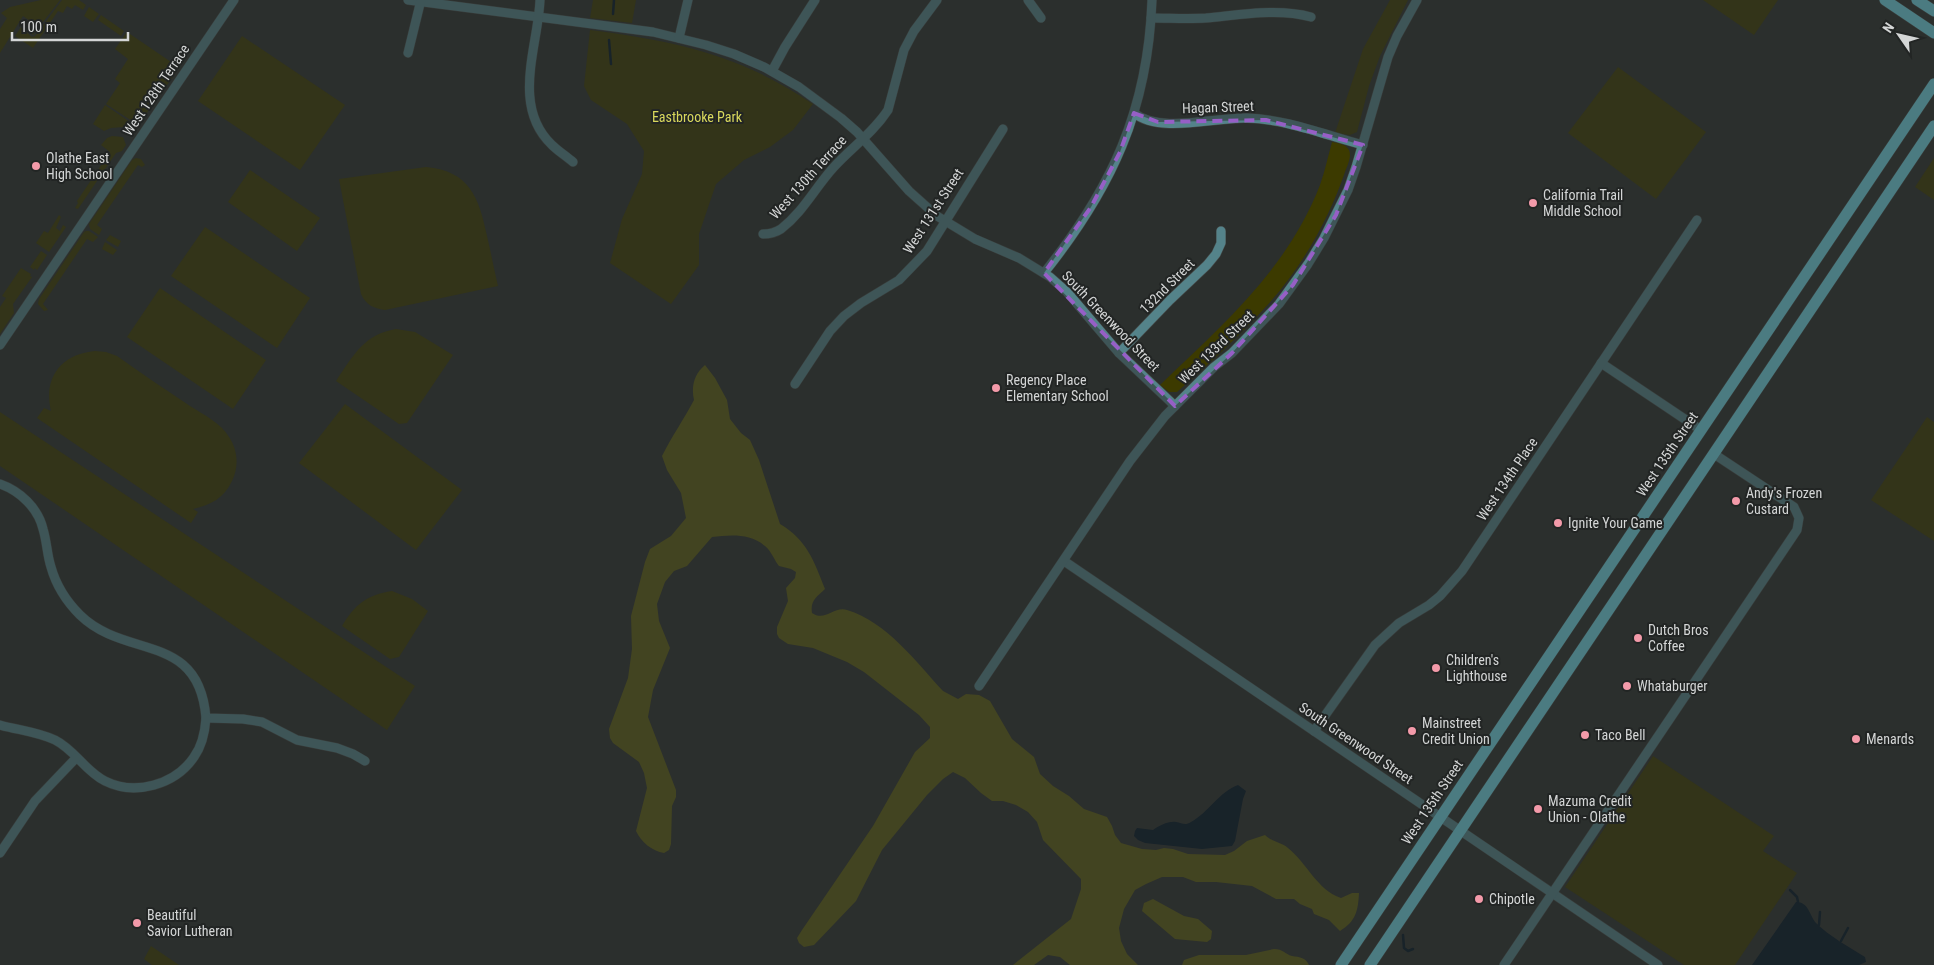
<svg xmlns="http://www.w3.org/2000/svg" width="1934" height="965" font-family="'Roboto Condensed',sans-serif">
  <rect width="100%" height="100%" fill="#2b2f2d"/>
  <g fill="#3c3a00">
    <polygon points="41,0 60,0 33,35 28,30 33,23 23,16 0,53 0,29 7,18 1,13 10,7"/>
    <polygon points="62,0 79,0 86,5 83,10 75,5 72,9 67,6 63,13 58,11 33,48 15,36 21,27 32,37 35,36"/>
    <polygon points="593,0 636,0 632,23 590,18"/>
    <polygon points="1390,0 1408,0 1380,56 1369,86 1357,132 1350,135 1335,133 1363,49"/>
    <polygon points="1703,0 1778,0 1754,35"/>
    <polygon points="89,7 99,14 93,22 84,16"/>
    <polygon points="101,15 124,31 121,36 98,20"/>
    <path d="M590,30c85,11 151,25 223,74l-20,26 -23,17 -26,13 -28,24 -17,50v31l-28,39 -61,-41 12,-44 20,-45 2,-23 -17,-27 -36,-24 -7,-14z"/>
    <polygon points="127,32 174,64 177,68 175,74 138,125 106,104 120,83 115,79 128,59 115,49"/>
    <polygon points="242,36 345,105 300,170 198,101"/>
    <polygon points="1618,67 1706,132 1656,199 1568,133"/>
    <polygon points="105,105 136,126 111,128 104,131 93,124"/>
    <polygon points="112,136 123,137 126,145 122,151 116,153 78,209 75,208 78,203 77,201 110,152 101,145 107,138"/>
    <path d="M1332,142c6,1 14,2 17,8 3,7 -2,16 -4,22 -17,50 -46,100 -82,138 -27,29 -56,56 -86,82h-8l-9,-7c63,-61 127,-115 160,-200 5,-14 8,-29 12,-43z"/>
    <polygon points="136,158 141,159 145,165 142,167 138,165 97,225 102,229 99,235 90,229 89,224 132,160"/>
    <polygon points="1934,158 1934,200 1915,187"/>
    <path d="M426,167c44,4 53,31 61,69 4,17 7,33 11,50l-113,24c-12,-2 -19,-5 -24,-16l-22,-115z"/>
    <polygon points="250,170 320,218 297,251 228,202"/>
    <polygon points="59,215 61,217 56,228 60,231 63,225 66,227 49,252 36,243 44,231 48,233"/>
    <polygon points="205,227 310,298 277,348 171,276"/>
    <polygon points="86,231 89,231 98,237 93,242 87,239 43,304 48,310 44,311 38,304 39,299 84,232"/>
    <polygon points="110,235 121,241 118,247 106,240"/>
    <polygon points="105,242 117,250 113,255 102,249"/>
    <polygon points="41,251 47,255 37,270 35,268 34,270 30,267"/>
    <polygon points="21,268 31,274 30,276 32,277 13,304 14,313 0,334 0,307 6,298 2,296"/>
    <polygon points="160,288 266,360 233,409 127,337"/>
    <path d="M396,329l19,3 38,23 -46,68 -8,1 -63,-43c17,-25 28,-47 60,-52z"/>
    <path d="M95,351l11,1 11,4c24,17 49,34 73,50 14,9 31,17 39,31 9,13 10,30 3,44 -8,17 -21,24 -39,28l5,3 -7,11 -154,-105 7,-10 7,3c-8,-33 10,-57 44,-60z"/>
    <polygon points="345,404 462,490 416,550 299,463"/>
    <polygon points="0,412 415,686 387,730 0,466"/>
    <polygon points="1927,417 1934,422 1934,541 1871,500"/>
    <path d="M392,591l20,8 16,12 -29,46 -9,2 -48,-33c13,-22 25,-31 50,-35z"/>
    <polygon points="1653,756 1774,836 1763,851 1797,873 1735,965 1684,965 1565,887"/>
    <polygon points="151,946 179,965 152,965 144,959"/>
  </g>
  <g fill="#5e5d12">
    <path d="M705,365l10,13 12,22 3,19 11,14 9,7 9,20 21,64c27,16 34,37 45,65 -8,8 -15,11 -13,24 13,9 22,-7 35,-3 40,12 69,52 96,81l15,8 8,-5 13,1 11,6 22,38 22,18 6,17 13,12 16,10 15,13 23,8 5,9 3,9 6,8 21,6 14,1 8,-2 9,1 15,5 37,1 9,-4 13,-10 18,-6c7,7 16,7 23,13 19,15 29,42 53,50l11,-5h7c-1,18 -3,28 -19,38l-11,-11 -15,-6 -2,-5 -12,-5 -6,-5h-18l-24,-13 -36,-4h-20l-13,-5h-21l-16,7 -11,6 -11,19 -5,19 2,13 6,13 11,11h-68l-10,-8 -12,-2 -14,10h-21l58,-46 10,-30v-10l-38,-39 -6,-18 -9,-10 -12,-7 -13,-4h-11l-11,-8 -16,-15 -12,-6 -10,7 -16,16 -45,55 -26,51 -42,44 -10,2 -5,-4 -2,-5 5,-8 71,-104 42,-74 15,-14v-11l-11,-12 -55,-43 -17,-10 -34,-14 -25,-4 -9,-6 -2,-4v-7l11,-26 -2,-13 9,-10 1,-6 -5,-3 -12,-3c-5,-6 -7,-14 -14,-20 -15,-13 -35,-11 -53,-9l-25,29 -13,5 -9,11 -8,22 2,17 11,27 -17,42 -5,27 28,73v7l-4,9 -1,38 -2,6 -5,3c-12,-2 -23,-11 -28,-22l11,-43 -3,-15 -5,-11 -26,-19 -3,-5 -1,-9 19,-51 4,-29 -1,-33 14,-54 5,-13 21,-13 15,-18 -5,-25 -14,-23 -5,-14c10,-20 22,-37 32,-56 -3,-13 0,-26 11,-35z"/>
    <polygon points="1153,899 1184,916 1198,919 1212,931 1211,939 1207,942 1175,939 1142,911 1144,903"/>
    <path d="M1274,949c9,0 11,5 18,7 8,1 14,2 17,9h-127l2,-5 15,-5h47z"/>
  </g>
  <g fill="#001425">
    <path d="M1238,785l8,6 -3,8 -8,42 -3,5 -30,3 -57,-6 -7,-3 -4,-4 1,-5 2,-3 16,2c6,-4 15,-9 23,-8 6,1 9,4 15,0 17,-9 28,-30 47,-37z"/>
    <path d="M1796,902c13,0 13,13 20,21 13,13 33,24 49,34l1,5 -7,3h-107z"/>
  </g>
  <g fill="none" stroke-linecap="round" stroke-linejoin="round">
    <g stroke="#001425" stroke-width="2.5">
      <polyline points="613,14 614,0"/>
      <polyline points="609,40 611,64"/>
      <polyline points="1790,890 1797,897 1798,902"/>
      <polyline points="1819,925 1820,912"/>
      <polyline points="1403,935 1404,948 1408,951 1413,949"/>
      <polyline points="1841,941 1848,928"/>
    </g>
    <g stroke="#464a48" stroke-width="10">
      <g id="minor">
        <polyline points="408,0 653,32 706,45 734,54 764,67 799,87 841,118 857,132 909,191 937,216 975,239 1019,258 1050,277 1067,292 1119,353 1175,406"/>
        <path d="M540,0c-2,47 -29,106 12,145 6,6 14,11 21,17"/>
        <polyline points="1028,0 1041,18"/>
        <path d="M1151,18c19,0 37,1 55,0 34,-3 72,-10 105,-1"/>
        <polyline points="679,38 688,0"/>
        <polyline points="408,53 421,0"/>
        <polyline points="772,71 785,47 815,0"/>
        <path d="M1134,113c26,21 81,4 113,5 39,1 78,17 116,27"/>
        <path d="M763,234c6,0 12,-1 18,-5 22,-17 34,-41 52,-61 18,-20 40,-35 55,-58l16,-60 10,-19 23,-31"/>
        <path d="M1044,273c68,-85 104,-163 108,-273"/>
        <polyline points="0,345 234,0"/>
        <polyline points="1119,353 1170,300 1207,265 1216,254 1221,243 1221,231"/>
        <polyline points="1601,363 1701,430"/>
        <polyline points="795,384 830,331 844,316 861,303 899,280 927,251 1003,129"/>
        <path d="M0,484c20,7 38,24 43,45 4,13 4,26 8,38 5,18 16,35 29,48 46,45 119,16 126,103l37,1 19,3 35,18 40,8 16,6 12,7"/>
        <polyline points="1064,561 1658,965"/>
        <polyline points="979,686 1130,461 1165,416 1214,367 1232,353 1279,304 1308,264 1324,238 1348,190 1356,167 1388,57 1397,36 1417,0"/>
        <path d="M0,725c18,5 38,7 55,15 20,10 30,31 50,41 30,15 70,4 89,-24 8,-11 11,-25 12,-39"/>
        <polyline points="1314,731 1375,645 1399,623 1429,605 1440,596 1462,571 1697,220"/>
        <polyline points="0,853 35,801 76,758"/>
        <polyline points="1504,965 1797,530 1799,518 1794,507 1714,454"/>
      </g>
    </g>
    <g stroke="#464a48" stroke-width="12">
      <g id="major">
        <polyline points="1885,0 1934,33"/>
        <polyline points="1917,0 1934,11"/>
        <polyline points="1341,965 1934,84"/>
        <polyline points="1370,965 1934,126"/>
      </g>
    </g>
    <use href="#minor" stroke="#54838a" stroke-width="9"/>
    <use href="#major" stroke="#71d8e7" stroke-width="11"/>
  </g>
  <path d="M0 0H1934V965H0ZM1134,113l24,9 108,-2 97,25 -27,70 -43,70 -61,68 -57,53 -131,-133 47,-66 29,-55z" fill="#2b2f2d" fill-opacity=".55" fill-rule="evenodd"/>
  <path fill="none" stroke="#965fc6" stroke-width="4" stroke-dasharray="10 6" stroke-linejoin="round" d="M1134,113l24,9 108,-2 97,25 -27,70 -43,70 -61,68 -57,53 -131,-133 47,-66 29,-55z"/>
  <g fill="#f39aa9" stroke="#222524" stroke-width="2">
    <circle cx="36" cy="166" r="5"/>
    <circle cx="1533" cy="203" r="5"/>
    <circle cx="996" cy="388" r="5"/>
    <circle cx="1736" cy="501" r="5"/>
    <circle cx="1558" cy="523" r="5"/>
    <circle cx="1638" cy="638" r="5"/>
    <circle cx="1436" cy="668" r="5"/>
    <circle cx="1627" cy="686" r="5"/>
    <circle cx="1412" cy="731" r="5"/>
    <circle cx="1585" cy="735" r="5"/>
    <circle cx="1856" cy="739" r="5"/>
    <circle cx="1538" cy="809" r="5"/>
    <circle cx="1479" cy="899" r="5"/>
    <circle cx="137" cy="923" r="5"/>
  </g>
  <g text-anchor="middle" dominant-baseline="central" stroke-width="4" stroke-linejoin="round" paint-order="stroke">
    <g font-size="14" fill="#d4d6d6" stroke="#222524">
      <text transform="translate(156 90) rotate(-56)">West 128th Terrace</text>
      <text transform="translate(1218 107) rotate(-2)">Hagan Street</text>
      <text transform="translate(808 177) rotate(-48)">West 130th Terrace</text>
      <text transform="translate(933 211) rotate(-57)">West 131st Street</text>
      <text transform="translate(1167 286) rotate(-45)">132nd Street</text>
      <text transform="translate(1111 321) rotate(46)">South Greenwood Street</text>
      <text transform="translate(1216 347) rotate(-44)">West 133rd Street</text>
      <text transform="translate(1667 454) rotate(-56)">West 135th Street</text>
      <text transform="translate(1507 479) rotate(-56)">West 134th Place</text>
      <text transform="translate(1356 743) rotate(34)">South Greenwood Street</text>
      <text transform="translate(1432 802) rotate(-56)">West 135th Street</text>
    </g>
    <g font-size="14" fill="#d9d85c" stroke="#222524">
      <text x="697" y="117">Eastbrooke Park</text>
    </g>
    <g font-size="14" fill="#d4d6d6" stroke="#222524" text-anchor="start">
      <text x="46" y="158">Olathe East<tspan x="46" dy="16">High School</tspan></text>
      <text x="1543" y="195">California Trail<tspan x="1543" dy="16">Middle School</tspan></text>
      <text x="1006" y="380">Regency Place<tspan x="1006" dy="16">Elementary School</tspan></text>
      <text x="1746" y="493">Andy's Frozen<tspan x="1746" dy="16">Custard</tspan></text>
      <text x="1568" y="523">Ignite Your Game</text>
      <text x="1648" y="630">Dutch Bros<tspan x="1648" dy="16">Coffee</tspan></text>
      <text x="1446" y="660">Children's<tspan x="1446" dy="16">Lighthouse</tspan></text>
      <text x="1637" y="686">Whataburger</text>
      <text x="1422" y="723">Mainstreet<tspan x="1422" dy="16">Credit Union</tspan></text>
      <text x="1595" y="735">Taco Bell</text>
      <text x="1866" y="739">Menards</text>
      <text x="1548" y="801">Mazuma Credit<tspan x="1548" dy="16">Union - Olathe</tspan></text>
      <text x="1489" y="899">Chipotle</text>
      <text x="147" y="915">Beautiful<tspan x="147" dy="16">Savior Lutheran</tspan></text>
    </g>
  </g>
  <g transform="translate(1899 35) rotate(304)" stroke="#222524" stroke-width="4" paint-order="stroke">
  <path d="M0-4L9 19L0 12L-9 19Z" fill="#d4d6d6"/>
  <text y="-8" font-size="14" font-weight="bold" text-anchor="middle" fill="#d4d6d6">N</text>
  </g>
  <path d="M12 32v8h116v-8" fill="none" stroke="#d4d6d6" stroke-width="2.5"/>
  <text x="20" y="32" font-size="15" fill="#d4d6d6" stroke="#222524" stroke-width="4" paint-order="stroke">100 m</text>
</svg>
